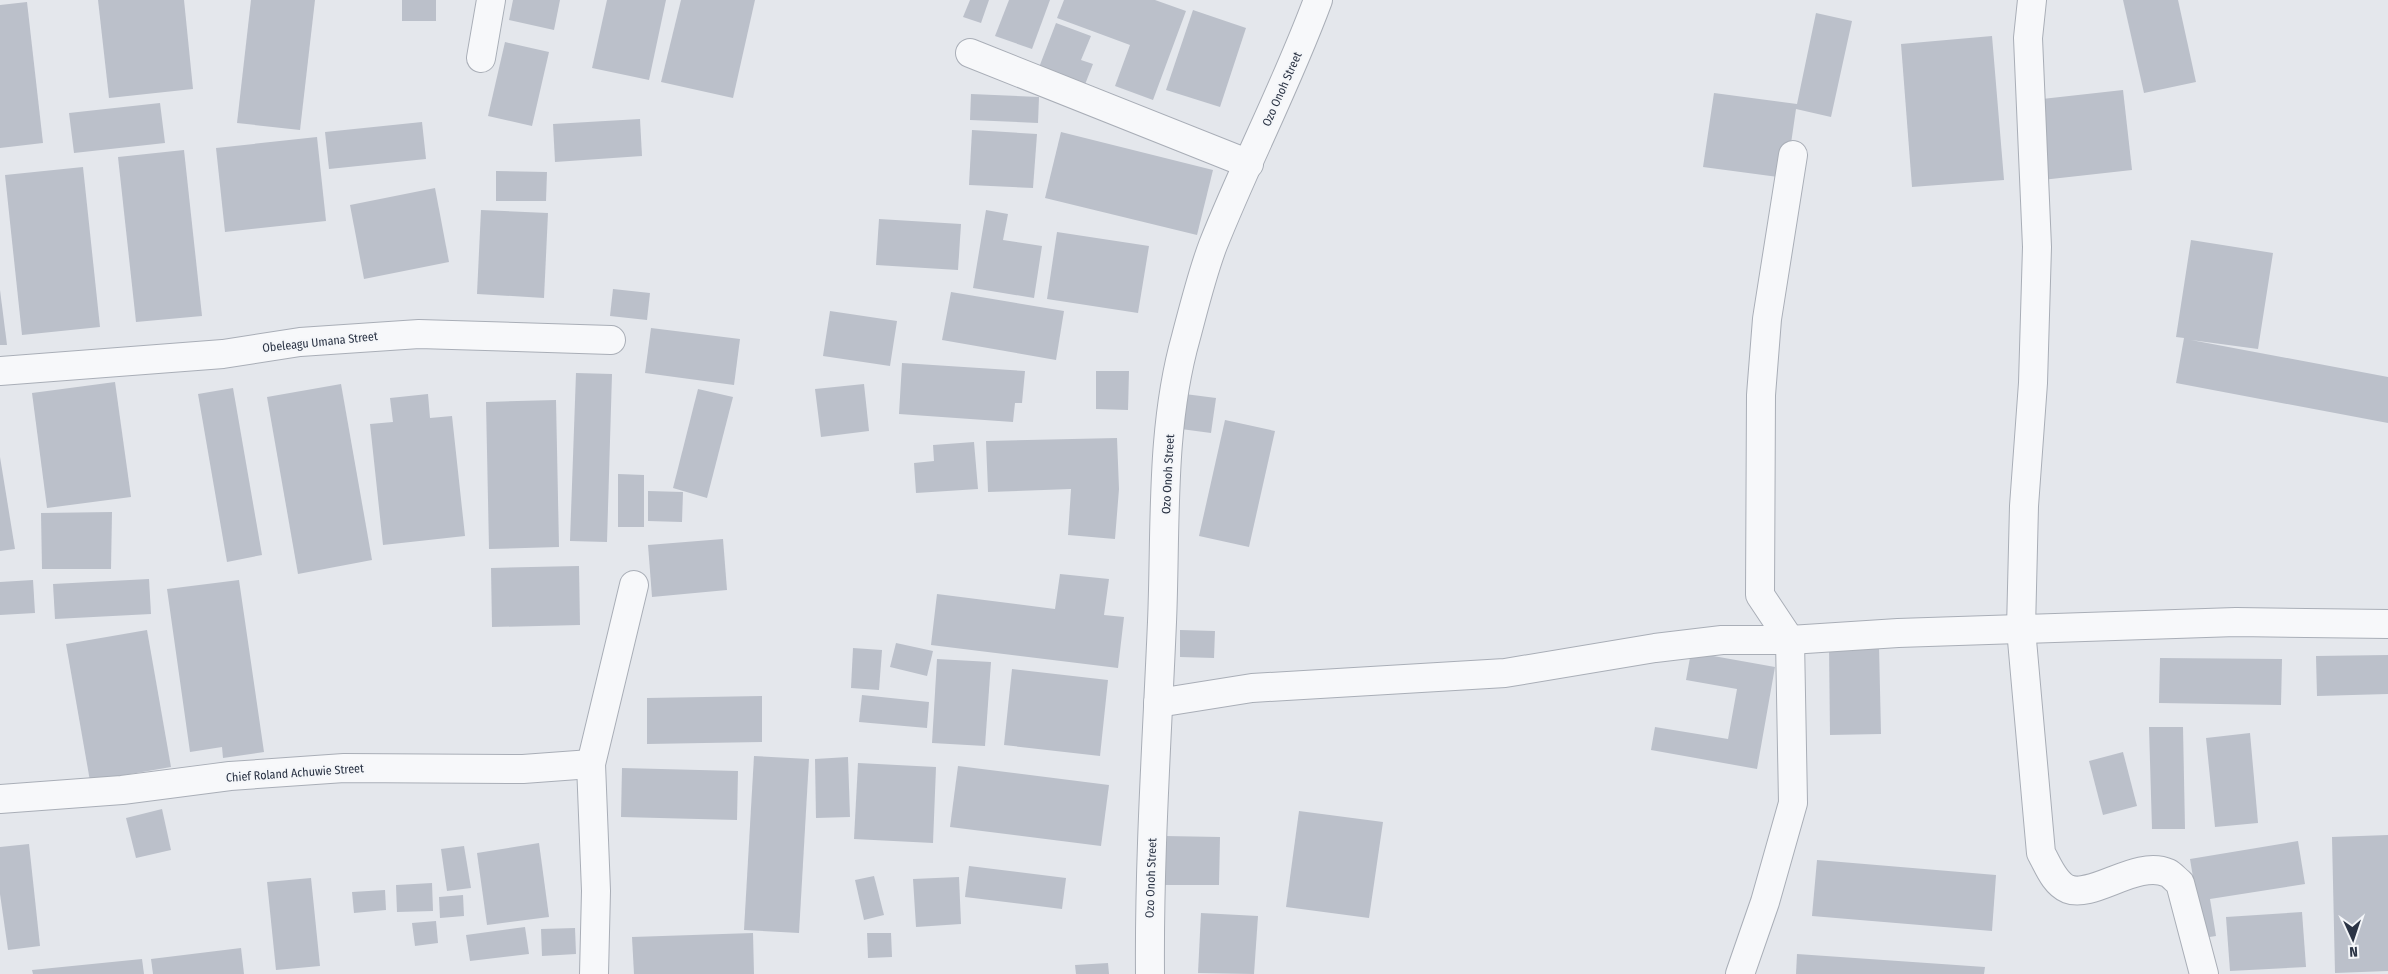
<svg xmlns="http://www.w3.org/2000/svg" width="2388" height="974" font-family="'Fira Sans Condensed',sans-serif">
  <rect width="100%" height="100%" fill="#e4e7ec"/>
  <g fill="#bbc0ca">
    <polygon points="98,0 184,0 193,89 109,98"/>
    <polygon points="251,0 315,0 300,130 237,123"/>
    <rect x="402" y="0" width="34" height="21"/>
    <polygon points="513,0 560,0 554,30 509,20"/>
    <polygon points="607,0 666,0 649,80 592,68"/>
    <polygon points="681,0 755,0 733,98 661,82"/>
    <polygon points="970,0 989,0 981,23 963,17"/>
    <polygon points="1009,0 1050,0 1032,49 995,36"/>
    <polygon points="1064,0 1155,0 1186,11 1153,100 1115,86 1130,45 1057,18"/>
    <polygon points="2123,0 2178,0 2196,82 2144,93"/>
    <polygon points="27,2 43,143 0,148 0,5"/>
    <polygon points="1193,10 1246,28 1220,107 1166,90"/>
    <polygon points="1816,13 1852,21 1831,117 1796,109 1786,178 1703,167 1714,93 1797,104"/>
    <polygon points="1056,23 1091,36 1081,60 1093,64 1084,87 1038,70"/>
    <polygon points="1992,36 2004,180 1912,187 1901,44"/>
    <polygon points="505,42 549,52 532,126 488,116"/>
    <polygon points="2123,90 2132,170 2042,180 2033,100"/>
    <polygon points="971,94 1039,97 1038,123 970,120"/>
    <polygon points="160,103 165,143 74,153 69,113"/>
    <polygon points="640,119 642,156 555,162 553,124"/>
    <polygon points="422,122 426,159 329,169 325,132"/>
    <polygon points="972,130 1037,134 1033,188 969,185"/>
    <polygon points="1061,132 1213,170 1197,235 1045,198"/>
    <polygon points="317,137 326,221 225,232 216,148"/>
    <polygon points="184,150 202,316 136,322 118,157"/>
    <polygon points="83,167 100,327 22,335 5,175"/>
    <polygon points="496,171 547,172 546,201 496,201"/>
    <polygon points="435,188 449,262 364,279 350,205"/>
    <polygon points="481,210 548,213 544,298 477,294"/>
    <polygon points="986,210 1008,214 1003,240 1042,246 1034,298 973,288"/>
    <polygon points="879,219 961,224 958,270 876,265"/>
    <polygon points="1057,232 1149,246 1138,313 1047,299"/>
    <polygon points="2191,240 2273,253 2258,349 2191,340 2388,377 2388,423 2176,383 2184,338 2176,337"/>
    <polygon points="613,289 650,293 647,320 610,316"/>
    <polygon points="0,290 7,345 0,345"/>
    <polygon points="951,292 1064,311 1056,360 942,340"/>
    <polygon points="830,311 897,321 890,366 823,356"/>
    <polygon points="651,328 740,339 734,385 645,373"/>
    <polygon points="902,363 1025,371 1022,403 1015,403 1013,422 899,414"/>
    <polygon points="1096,371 1129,371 1128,410 1096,409"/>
    <polygon points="576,373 612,374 607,542 570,541"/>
    <polygon points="115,382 131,497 47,508 32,393"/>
    <polygon points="341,384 372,560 298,574 267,397"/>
    <polygon points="864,384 869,431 821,437 815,389"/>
    <polygon points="233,388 262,555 227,562 198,394"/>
    <polygon points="698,389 733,397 707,498 673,488"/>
    <polygon points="428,394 430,418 452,416 465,536 383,545 370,424 393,422 390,398"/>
    <polygon points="1185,394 1216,398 1211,433 1181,429"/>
    <polygon points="556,400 559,547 489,549 486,402"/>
    <polygon points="1225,420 1275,431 1249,547 1199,536"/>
    <polygon points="1117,438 1119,489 1115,539 1068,535 1071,489 988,492 986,441"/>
    <polygon points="974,442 978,489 916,493 914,463 934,461 933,445"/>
    <polygon points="0,457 15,549 0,551"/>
    <polygon points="618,474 644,475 644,527 618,527"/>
    <polygon points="648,491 683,492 682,522 648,521"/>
    <polygon points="112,512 111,569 42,569 41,513"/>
    <polygon points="723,539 727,590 652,597 648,545"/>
    <polygon points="579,566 580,625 492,627 491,568"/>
    <polygon points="1060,574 1109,579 1104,615 1124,617 1118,668 931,645 937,594 1055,609"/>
    <polygon points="149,579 151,614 55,619 53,584"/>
    <polygon points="33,580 35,613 0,615 0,582"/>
    <polygon points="239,580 264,752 223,758 222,747 190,752 167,589"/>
    <polygon points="147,630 171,767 90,781 66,644"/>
    <polygon points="1180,630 1215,631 1214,658 1180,657"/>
    <polygon points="896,643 933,651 927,676 890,667"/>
    <polygon points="1879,646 1881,734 1830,735 1829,647"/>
    <polygon points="853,648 882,650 879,690 851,688"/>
    <polygon points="1691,652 1775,667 1757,769 1651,750 1655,727 1728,739 1737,689 1686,680"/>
    <polygon points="2388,655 2388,694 2317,696 2316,656"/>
    <polygon points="2160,658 2282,659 2281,705 2159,703"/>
    <polygon points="937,659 991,662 985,746 932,743"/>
    <polygon points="1012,669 1108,680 1100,756 1004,745"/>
    <polygon points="862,695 929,702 927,728 859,722"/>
    <polygon points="762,696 762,742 647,744 647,698"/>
    <polygon points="2149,727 2183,727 2185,829 2152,829"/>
    <polygon points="2250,733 2258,823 2215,827 2206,738"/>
    <polygon points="2123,752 2137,806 2103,815 2089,761"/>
    <polygon points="754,756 809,759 799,933 744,930"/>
    <polygon points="848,757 850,817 816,818 815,759"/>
    <polygon points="858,763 936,767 933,843 854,839"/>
    <polygon points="958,766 1109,785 1101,846 950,827"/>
    <polygon points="622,768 738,771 737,820 621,817"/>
    <polygon points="162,809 171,850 136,858 126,818"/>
    <polygon points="1299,811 1383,822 1369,918 1286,907"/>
    <polygon points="2388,835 2388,971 2335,973 2332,837"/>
    <polygon points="1165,836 1220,837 1219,885 1165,885"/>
    <polygon points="2298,841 2305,884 2210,899 2216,936 2203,938 2190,859"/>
    <polygon points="539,843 549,917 487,925 477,853"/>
    <polygon points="29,844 40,946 8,950 0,894 0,847"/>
    <polygon points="464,846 471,888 447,891 441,849"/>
    <polygon points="1817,860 1996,875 1992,931 1812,916"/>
    <polygon points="969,866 1066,878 1062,909 965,897"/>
    <polygon points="874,876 884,915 864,920 855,880"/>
    <polygon points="959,877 961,924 916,927 913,879"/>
    <polygon points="311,878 320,966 276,970 267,882"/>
    <polygon points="432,883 433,911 397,912 396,885"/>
    <polygon points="385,890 386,910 354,913 352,892"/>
    <polygon points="463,895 464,916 440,918 439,897"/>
    <polygon points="2302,912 2306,967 2230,971 2226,917"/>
    <polygon points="1201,913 1258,916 1254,974 1198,973"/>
    <polygon points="436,921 438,943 415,946 412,923"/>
    <polygon points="525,927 529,954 470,961 466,935"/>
    <polygon points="575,928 576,954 542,956 541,929"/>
    <polygon points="753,933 754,974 634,974 632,937"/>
    <polygon points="867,933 891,933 892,957 868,958"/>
    <polygon points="241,948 244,974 153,974 151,959"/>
    <polygon points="1797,954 1985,967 1984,974 1796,974"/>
    <polygon points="142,959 144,974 33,974 32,970"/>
    <polygon points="1108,963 1109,974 1076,974 1075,965"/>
  </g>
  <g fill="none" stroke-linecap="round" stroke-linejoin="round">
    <g stroke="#a9aeb7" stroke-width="30">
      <g id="minor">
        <path d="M2032,0l-4,38 9,209 -4,136 -9,123 -3,123 20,224c7,12 13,30 27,36 25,10 69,-30 100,-16 4,2 8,7 12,10l24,91"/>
        <polyline points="970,53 1249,164"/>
        <polyline points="481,58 491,0"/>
        <polyline points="0,371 223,354 300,342 419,334 611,340"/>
        <polyline points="1158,703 1252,688 1505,673 1655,648 1722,640 1790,640 1898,633 2236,622 2388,624"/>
        <polyline points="0,799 122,790 230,776 344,768 523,769 591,764"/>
        <polyline points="594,974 596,891 591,764 634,585"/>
        <path d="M1150,974c-1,-117 7,-235 12,-352 4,-95 -2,-193 24,-285 8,-30 16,-63 27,-92 33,-83 74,-161 105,-245"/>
        <polyline points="1740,974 1765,902 1793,803 1790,640 1760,595 1761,395 1767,319 1793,155"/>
      </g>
    </g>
    <use href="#minor" stroke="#f7f8fa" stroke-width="28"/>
  </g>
  <g text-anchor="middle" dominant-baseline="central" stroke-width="4" stroke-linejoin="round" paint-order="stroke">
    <g font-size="12" fill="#2b3445" stroke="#f4f6f9">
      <text transform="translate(1282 89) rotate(-66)">Ozo Onoh Street</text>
      <text transform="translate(320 342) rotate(-6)">Obeleagu Umana Street</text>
      <text transform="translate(1168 474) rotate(-87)">Ozo Onoh Street</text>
      <text transform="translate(295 773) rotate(-4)">Chief Roland Achuwie Street</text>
      <text transform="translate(1151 878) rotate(-88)">Ozo Onoh Street</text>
    </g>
  </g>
  <g transform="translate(2353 939) rotate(177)" stroke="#f4f6f9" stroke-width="4" paint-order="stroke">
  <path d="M0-4L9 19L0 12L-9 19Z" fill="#2b3445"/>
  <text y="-8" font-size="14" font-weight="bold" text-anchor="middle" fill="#2b3445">N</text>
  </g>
</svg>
